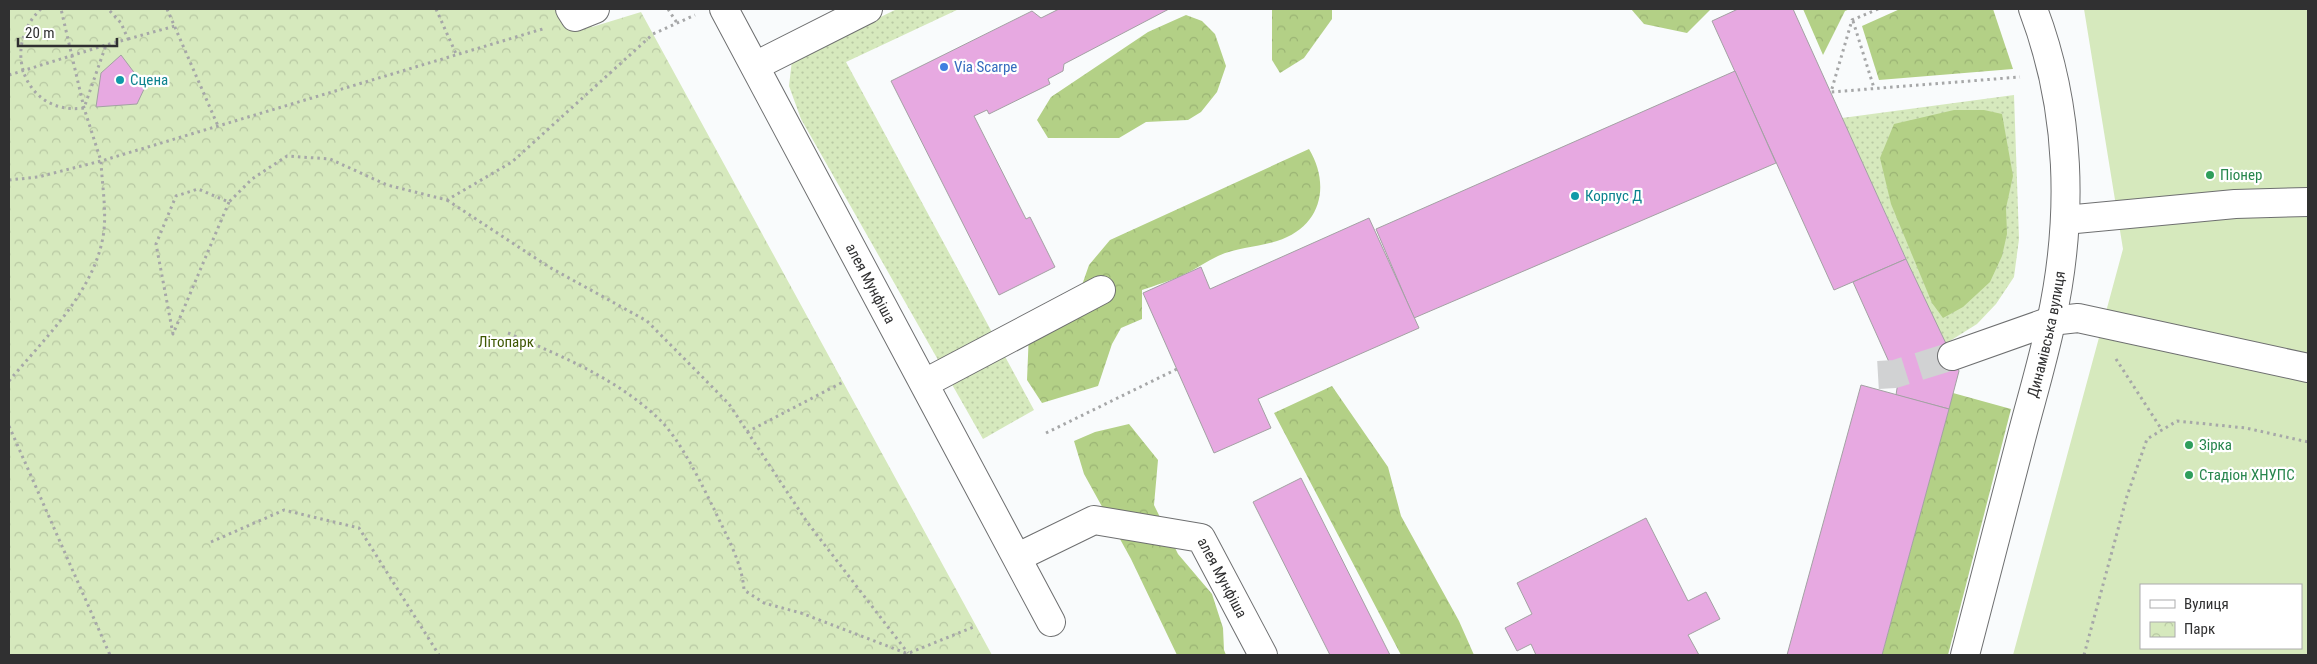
<svg xmlns="http://www.w3.org/2000/svg" width="2317" height="664" font-family="'Roboto Condensed',sans-serif">
  <defs>
    <pattern id="grass-dots" width="8" height="8" patternUnits="userSpaceOnUse" patternTransform="scale(1.25)"><rect width="8" height="8" fill="#d6e9bd"/><path d="M2 2h.1M6 6h.1" fill="none" stroke="#b8c8a3" stroke-width="1.8" stroke-linecap="round"/></pattern>
    <pattern id="forest-crowns" width="20" height="18" patternUnits="userSpaceOnUse" patternTransform="scale(1.25)"><rect width="20" height="18" fill="#b3d086"/><path d="M2 6a3 3 0 1 1 6 0M12 15a3 3 0 1 1 6 0" fill="none" stroke="#9ab374"/></pattern>
    <pattern id="park-crowns" width="20" height="18" patternUnits="userSpaceOnUse" patternTransform="scale(1.25)"><rect width="20" height="18" fill="#d6e9bd"/><path d="M2 6a3 3 0 1 1 6 0M12 15a3 3 0 1 1 6 0" fill="none" stroke="#b8c8a3"/></pattern>
  </defs>
  <rect width="100%" height="100%" fill="#f9fbfc"/>
  <g fill="url(#grass-dots)">
    <polygon points="897,9 959,9 846,62 1034,410 983,439 801,119 789,86 792,60"/>
    <polygon points="2014,95 2019,239 2014,277 1996,304 1977,324 1945,344 1842,118"/>
  </g>
  <g fill="url(#forest-crowns)">
    <polygon points="1272,9 1332,9 1332,19 1304,58 1280,73 1272,60"/>
    <polygon points="1631,9 1711,9 1687,33 1644,24"/>
    <polygon points="1803,9 1850,9 1845,11 1823,55"/>
    <polygon points="1900,9 1993,9 2013,69 1879,80 1862,26"/>
    <polygon points="1186,15 1202,21 1215,34 1226,66 1217,92 1201,112 1188,120 1146,122 1119,138 1048,138 1037,120 1051,97 1148,32"/>
    <polygon points="1954,110 1984,110 2002,114 2013,176 2006,208 2007,234 2002,256 1990,282 1963,307 1943,318 1932,303 1891,204 1880,158 1894,124"/>
    <path d="M1309,149c22,37 12,78 -32,92 -19,6 -40,6 -59,15 -11,5 -22,13 -33,18 -14,7 -29,11 -43,16v29l-21,9 -9,16 -14,42 -56,17 -15,-23 2,-48 45,-24 15,-43 21,-25z"/>
    <polygon points="1332,386 1388,467 1401,516 1459,621 1474,655 1401,655 1274,413"/>
    <polygon points="1953,393 2011,409 1948,655 1882,655"/>
    <polygon points="1129,424 1158,460 1154,505 1178,554 1212,594 1223,628 1224,650 1226,655 1177,655 1131,559 1084,474 1074,441 1095,432"/>
  </g>
  <polygon fill="url(#park-crowns)" points="9,9 582,9 592,27 641,12 992,655 9,655"/>
  <path fill="#d6e9bd" fill-rule="evenodd" d="M2084,9h224v646h-295l110,-406zM2141,585h160v63h-160z"/>
  <g fill="#e7a9e1" stroke="#a3a1a3">
    <polygon points="1059,9 1169,9 1064,64 1063,71 1048,79 1050,84 989,114 987,110 974,116 1026,219 1030,217 1055,267 999,295 891,81 1032,11 1041,18"/>
    <polygon points="1738,9 1793,9 1906,259 1834,290 1712,21"/>
    <polygon points="121,55 145,87 137,104 96,107 101,73"/>
    <polygon points="1735,71 1776,163 1414,318 1376,229"/>
    <polygon points="1369,218 1419,328 1258,399 1271,428 1214,453 1143,293 1201,267 1210,289"/>
    <polygon points="1906,259 1959,371 1949,409 1896,395 1898,382 1853,282"/>
    <polygon points="1861,385 1949,409 1882,655 1787,655"/>
    <polygon points="1301,478 1390,655 1330,655 1253,502"/>
    <polygon points="1646,518 1688,601 1706,592 1720,619 1688,635 1699,655 1536,655 1531,644 1517,651 1505,628 1532,614 1517,583"/>
  </g>
  <g fill="none" stroke-linecap="round" stroke-linejoin="round">
    <polyline stroke="#d1d2d3" stroke-width="28" stroke-dasharray="28 14" stroke-linecap="butt" points="1878,375 1895,374 1952,356"/>
    <g stroke="#6e6f70" stroke-width="30">
      <g id="minor">
        <polyline points="570,9 575,17 595,9"/>
        <path id="s1" d="M724,9l327,613"/>
        <polyline points="755,66 868,9"/>
        <polyline points="2065,220 2235,204 2308,202"/>
        <polyline points="1952,356 2051,321 2078,318 2308,368"/>
        <polyline points="925,383 1101,290"/>
        <path id="s2" d="M1018,557l76,-37 107,18 62,117"/>
        <path id="s3" d="M1965,655c18,-72 37,-144 56,-216 10,-39 22,-78 30,-117 23,-105 20,-213 -18,-313"/>
      </g>
    </g>
    <g stroke="#a6a7a8" stroke-width="3" stroke-dasharray="2.5 4" stroke-linecap="butt">
      <path d="M41,9c-41,38 -16,107 43,99l22,-63 22,-6 -7,-16 -13,-14"/>
      <polyline points="167,9 218,126"/>
      <polyline points="436,9 457,56"/>
      <polyline points="668,9 677,23"/>
      <polyline points="1878,9 1852,20 1831,92 2020,77"/>
      <polyline points="1853,21 1874,88"/>
      <polyline points="128,39 175,26"/>
      <polyline points="9,75 106,45"/>
      <polyline points="9,180 38,177 101,161 84,108 61,9"/>
      <polyline points="447,200 549,267 647,321 729,404 807,522 908,653"/>
      <polyline points="229,202 173,334 156,244 176,196 198,189 229,202 252,179 287,156 330,159 387,185 447,200 512,162 653,34 695,15"/>
      <path d="M508,333c53,23 108,45 151,86 21,20 42,64 55,90 12,26 28,53 30,81l20,13 37,10 110,42"/>
      <polyline points="2116,359 2162,430"/>
      <path d="M9,381c34,-41 81,-85 93,-139 6,-25 0,-55 -1,-81l445,-133"/>
      <polyline points="9,426 110,655"/>
      <polyline points="747,432 843,382"/>
      <polyline points="1046,433 1177,369"/>
      <polyline points="211,542 284,510 359,528 439,655"/>
      <polyline points="904,655 976,626"/>
      <polyline points="2084,655 2127,496 2147,439 2177,421 2246,428 2308,442"/>
    </g>
    <use href="#minor" stroke="#fff" stroke-width="28"/>
  </g>
  <circle fill="#3f7fe0" stroke="#fff" stroke-width="2" cx="944" cy="67" r="5"/>
  <g fill="#0f9aa8" stroke="#fff" stroke-width="2">
    <circle cx="120" cy="80" r="5"/>
    <circle cx="1575" cy="196" r="5"/>
  </g>
  <g fill="#2e9e5b" stroke="#fff" stroke-width="2">
    <circle cx="2210" cy="175" r="5"/>
    <circle cx="2189" cy="445" r="5"/>
    <circle cx="2189" cy="475" r="5"/>
  </g>
  <g text-anchor="middle" dominant-baseline="central" stroke-width="4.5" stroke-linejoin="round" paint-order="stroke">
    <g font-size="15" fill="#366cbe" stroke="#fff" text-anchor="start">
      <text x="954" y="67">Via Scarpe</text>
    </g>
    <g font-size="15" fill="#0d838f" stroke="#fff" text-anchor="start">
      <text x="130" y="80">Сцена</text>
      <text x="1585" y="196">Корпус Д</text>
    </g>
    <g font-size="15" fill="#27864d" stroke="#fff" text-anchor="start">
      <text x="2220" y="175">Піонер</text>
      <text x="2199" y="445">Зірка</text>
      <text x="2199" y="475">Стадіон ХНУПС</text>
    </g>
    <g font-size="15" fill="#303031" stroke="#fff">
      <text stroke="none"><textPath href="#s1" startOffset="311">алея Мунфіша</textPath></text>
      <text stroke="none"><textPath href="#s3" startOffset="331">Динамівська вулиця</textPath></text>
      <text stroke="none"><textPath href="#s2" startOffset="238">алея Мунфіша</textPath></text>
    </g>
    <g font-size="15" fill="#3f5803" stroke="#fff">
      <text x="506" y="342">Літопарк</text>
    </g>
  </g>
  <rect width="2317" height="664" fill="none" stroke="#303031" stroke-width="20"/>
  <rect x="2140" y="584" width="162" height="65" fill="#ffffff" stroke="#acacad"/>
  <rect x="2150" y="600" width="25" height="8" fill="#ffffff" stroke="#acacad"/>
  <text x="2184" y="609" font-size="15" fill="#303031">Вулиця</text>
  <rect x="2150" y="622" width="25" height="15" fill="url(#park-crowns)" stroke="#acacad"/>
  <text x="2184" y="634" font-size="15" fill="#303031">Парк</text>
  <path d="M18 38v8h99v-8" fill="none" stroke="#303031" stroke-width="2.5"/>
  <text x="25" y="38" font-size="15" fill="#303031" stroke="#ffffff" stroke-width="4" paint-order="stroke">20 m</text>
</svg>
